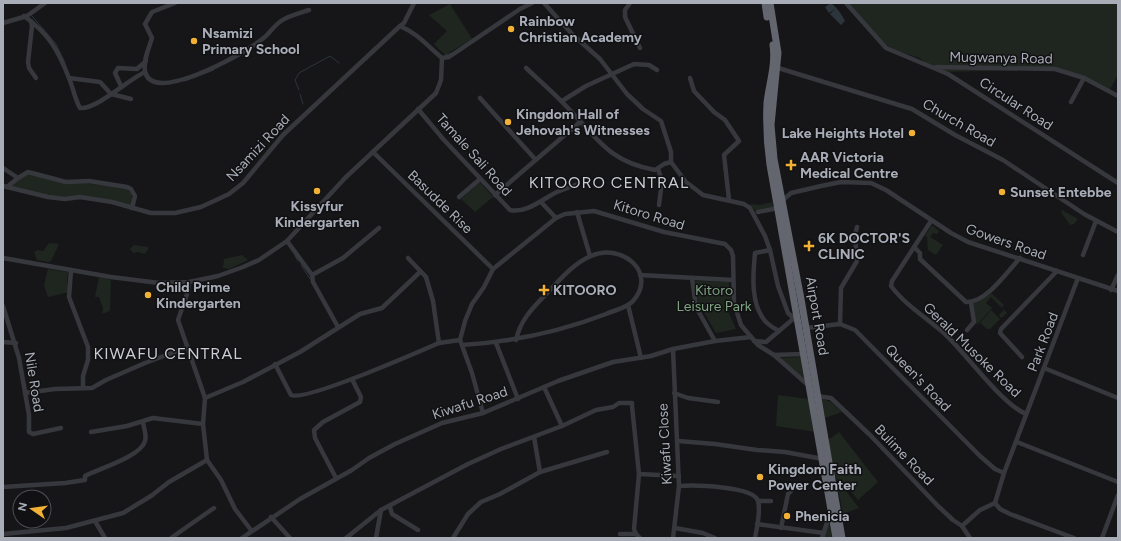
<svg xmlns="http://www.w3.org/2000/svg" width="1121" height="541" font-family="Figtree,sans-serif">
  <rect width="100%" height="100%" fill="#161618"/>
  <g fill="#1e261f">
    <polygon points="848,3 1118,3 1118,75 1109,91 1058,69 943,72 931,69 920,58 897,51 884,44"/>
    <polygon points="450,4 472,39 445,55 434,44 447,31 429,15"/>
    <polygon points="22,173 72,182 126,188 131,193 134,207 114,202 52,196 10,186"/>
    <polygon points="480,182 493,197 475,212 461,199"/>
    <polygon points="772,202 774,208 758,213 749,204 760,205"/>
    <polygon points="1062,210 1078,219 1074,224 1070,225 1061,212"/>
    <polygon points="932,225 939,231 937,234 933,233 930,237 943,245 936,255 928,250 927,237 925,236"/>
    <polygon points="49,243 59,244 51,261 48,262 37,260 34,252 38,250 43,251"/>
    <polygon points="134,245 148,247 148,250 145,254 138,252 133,253 130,249"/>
    <polygon points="242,255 248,260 229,269 223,268 224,259"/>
    <polygon points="48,269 68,272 67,282 70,292 48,297 44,285"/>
    <polygon points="99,277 111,280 110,311 102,314 103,308 99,297 95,297"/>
    <polygon points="695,281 729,282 731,297 728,311 736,329 716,333 698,302"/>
    <polygon points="991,293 1004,305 1002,307 1007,313 1001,318 999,315 1004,310 991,297 986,303 992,308 977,325 971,304"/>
    <polygon points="991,310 1000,319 990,329 987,329 980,323"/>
    <polygon points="801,357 807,381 778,358"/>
    <polygon points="778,395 809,399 816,432 776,426"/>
    <polygon points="823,399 831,402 842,412 825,418 821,401"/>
    <polygon points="839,432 878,482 858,500 850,490 836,478 828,440"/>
    <polygon points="837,484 843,487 859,508 843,514"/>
    <polygon points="829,522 832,538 824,538"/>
  </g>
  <path fill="#2c353c" d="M831,3c6,5 10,10 14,18l-4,4 -11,-11 5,-5 -6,4 -4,-6z"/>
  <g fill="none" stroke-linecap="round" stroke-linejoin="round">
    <g stroke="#2c353c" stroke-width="1">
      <polyline points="32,16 56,44 65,63"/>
      <polyline points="445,55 452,53"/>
      <polyline points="185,81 214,70"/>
      <polyline points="299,90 295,80 299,73 330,56 339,63"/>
      <polyline points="300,94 303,104"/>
      <polyline points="295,256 298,261"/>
      <polyline points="301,265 310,279"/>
    </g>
    <g stroke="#37383d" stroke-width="4.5">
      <path d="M175,3l-23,9 -7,12 7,14c-3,10 -9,22 -7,33 6,33 87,-12 101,-21 7,-4 14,-9 20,-14 5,-5 9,-11 15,-15 7,-5 19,-8 28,-11"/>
      <polyline points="544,3 572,34 600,59 627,94 643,109 661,121 671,152 671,162 686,182 703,195 744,204 750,208 765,236 770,250 778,286 788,313 798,322"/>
      <polyline points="630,3 625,10 625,17 640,48"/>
      <polyline points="846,3 886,48 948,74 1118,183"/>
      <path d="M24,16c25,18 34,34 45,62 4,10 6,21 11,30 16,2 49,-29 65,-36"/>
      <polyline points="31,21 32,26 28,62 29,68 36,78"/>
      <polyline points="3,23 27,16 45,3"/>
      <polyline points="400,26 404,23 414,3"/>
      <polyline points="442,58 449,57 520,9 532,3"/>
      <polyline points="775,67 912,109 955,135 1003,160 1084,214 1118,232"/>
      <polyline points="936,67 1055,69 1084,78 1118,96"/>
      <path d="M526,68c14,13 28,25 41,39 30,31 42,55 88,63l9,-6 7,-2"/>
      <polyline points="69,78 100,82 111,94 131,99"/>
      <polyline points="690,78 694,91 714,112 725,120 739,141 724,155 729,200"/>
      <polyline points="121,86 115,73 118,68 137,69 146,61"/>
      <polyline points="480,98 535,159"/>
      <polyline points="562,101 586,86 634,64 649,65 657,70"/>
      <polyline points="1071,102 1084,78"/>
      <path d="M418,109l26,31 66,70c16,4 34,-12 47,-18 7,-3 14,-5 21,-8"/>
      <polyline points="373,152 493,269"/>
      <polyline points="3,168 18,178"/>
      <polyline points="658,169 662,181 659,205"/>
      <path d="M3,186l45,11 17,2 15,-2 32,5 39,11h24l26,-6 28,-13 14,-11 40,-48 117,-109c20,9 26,19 42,32"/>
      <polyline points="7,187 18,178 28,172 66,182 89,181 127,187 131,189 135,196 132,208"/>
      <polyline points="495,195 580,122"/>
      <polyline points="459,197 480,179"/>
      <polyline points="783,200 791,193 821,186 841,182 871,183 886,190 951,233 968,242 1118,291"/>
      <polyline points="541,202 556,218"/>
      <polyline points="577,212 590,256"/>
      <polyline points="758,212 778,208"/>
      <path d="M931,221l-39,60 -1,5c14,19 37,33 55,49 21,20 56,69 80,79"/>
      <polyline points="287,241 312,275 313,282 338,327"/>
      <path d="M914,247l6,6v6l46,43c20,1 41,-30 54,-44"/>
      <path d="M770,250l-15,3c-2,21 -5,52 11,69 4,4 9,7 13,9"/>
      <polyline points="1083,255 1096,221"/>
      <polyline points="3,258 111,277 159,283 189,282 218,276 243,267 259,260 287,241 345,178 436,93 441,80 442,58"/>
      <polyline points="408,258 426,277 433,301 439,343"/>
      <polyline points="71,270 69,297 88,347 88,360 83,376 83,388"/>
      <polyline points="312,275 343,258 379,228"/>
      <polyline points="640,275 733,280"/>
      <polyline points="692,278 696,307 715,341"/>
      <polyline points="189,282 188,291 178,320 205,398 203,424 207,460 221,480 235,509 251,530"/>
      <polyline points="1111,290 1118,275"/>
      <polyline points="628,305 641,358"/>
      <polyline points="3,306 19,358 29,415 29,432 33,434 61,428"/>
      <polyline points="840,324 841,288 857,261 855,235 857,227"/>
      <polyline points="806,328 840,324 855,330 980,456 995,469 1004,473"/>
      <polyline points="967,330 974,322 971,303"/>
      <polyline points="754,341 766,342 793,319"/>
      <polyline points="3,342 16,343"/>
      <polyline points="496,343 518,399"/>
      <path d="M462,345c50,-3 97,-13 144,-31 9,-4 21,-6 27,-13 25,-28 -11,-59 -42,-45 -15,6 -29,21 -40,33 -15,16 -30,28 -35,51"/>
      <polyline points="673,349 679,486 673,538"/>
      <polyline points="774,355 804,354"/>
      <polyline points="1022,357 1000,333 1001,329 1057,271"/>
      <path d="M275,364l16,31c14,7 127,-43 148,-52l21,-3"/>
      <polyline points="1044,368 1118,398"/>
      <polyline points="544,387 562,426"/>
      <polyline points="25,393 55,389 92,388 106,380 145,363 188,347"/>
      <polyline points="674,393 688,398 718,402"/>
      <polyline points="817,396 831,398 870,435 938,506 953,520 962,526 970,538"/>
      <polyline points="205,398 243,382 300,352 360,314 382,308 420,272"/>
      <polyline points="483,413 472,373 460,340 465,321 472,304 484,287 493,269 556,218 565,214 594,211 664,232 725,244 731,250 733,256 734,303 741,325 758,345 774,355 808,385"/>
      <polyline points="91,432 127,426 153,418 203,424"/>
      <polyline points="678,441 715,444 757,450 785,452 823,459"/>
      <polyline points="1017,442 1118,482"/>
      <polyline points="540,472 607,452"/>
      <polyline points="639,474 679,476"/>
      <polyline points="336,478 315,438 314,430 323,422 360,402 361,397 352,379"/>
      <path d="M679,486c14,-1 75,0 79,15 3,11 -1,26 -3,37"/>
      <path d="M3,487l62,-4 20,-3v-4l4,-2c13,-6 52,-18 56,-33 2,-5 -1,-13 -2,-18"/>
      <polyline points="758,501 771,501"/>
      <polyline points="995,503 1004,473 1078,278"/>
      <polyline points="995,503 1000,509 1010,514 1074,538"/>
      <polyline points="390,507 392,514 418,530"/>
      <polyline points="271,517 290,538"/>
      <polyline points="95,521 105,538"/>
      <polyline points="757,524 824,533"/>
      <polyline points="962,526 980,510 995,503"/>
      <polyline points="675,528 703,533 715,538"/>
      <polyline points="781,528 788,494 796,486"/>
      <polyline points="3,534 66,528 123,513 151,496 169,482 207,460"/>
      <polyline points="620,534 636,534"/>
      <polyline points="171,538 214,508"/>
      <polyline points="242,538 300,499 352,470 369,458 395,444 442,423 483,413 558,381 613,362 651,356 673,349 715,341 751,337"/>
      <polyline points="346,538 381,510 468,464 501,449 562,426 596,410 613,407 619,403 632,403 632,406 639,474 634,529 636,534 640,538"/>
      <polyline points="376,538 381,510"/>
      <polyline points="453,538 468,514 481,502 500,494 540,472 534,437"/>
      <polyline points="822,538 830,513"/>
      <polyline points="1102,538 1118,495"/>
    </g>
    <g stroke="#63666e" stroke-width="7">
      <polyline points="765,3 767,17"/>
      <polyline points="770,3 778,53 771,125 774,159 801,299 842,538"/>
      <path d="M773,45c3,20 -4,39 -6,58 -1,21 0,41 3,62l66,373"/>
    </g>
  </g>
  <g fill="#f2b134" stroke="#111113" stroke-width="1.5">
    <circle cx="511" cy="29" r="4"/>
    <circle cx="194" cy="41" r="4"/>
    <circle cx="508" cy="122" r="4"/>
    <circle cx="912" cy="133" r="4"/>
    <path d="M789 159h4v4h4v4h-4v4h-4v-4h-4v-4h4z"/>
    <circle cx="317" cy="191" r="4"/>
    <circle cx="1002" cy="192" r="4"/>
    <path d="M807 240h4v4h4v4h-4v4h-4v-4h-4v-4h4z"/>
    <path d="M542 284h4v4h4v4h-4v4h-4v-4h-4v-4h4z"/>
    <circle cx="148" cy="295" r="4"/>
    <circle cx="760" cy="477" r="4"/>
    <circle cx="787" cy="516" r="4"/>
  </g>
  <g text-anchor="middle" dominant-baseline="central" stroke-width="3" stroke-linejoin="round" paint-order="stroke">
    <g font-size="14" font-weight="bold" fill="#a8adb8" stroke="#111113" text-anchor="start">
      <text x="519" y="21">Rainbow<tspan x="519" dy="16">Christian Academy</tspan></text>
      <text x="202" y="33">Nsamizi<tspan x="202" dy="16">Primary School</tspan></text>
      <text x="516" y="114">Kingdom Hall of<tspan x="516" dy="16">Jehovah's Witnesses</tspan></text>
      <text x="904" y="133" text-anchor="end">Lake Heights Hotel</text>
      <text x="800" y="157">AAR Victoria<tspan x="800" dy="16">Medical Centre</tspan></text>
      <text x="1010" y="192">Sunset Entebbe</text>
      <text x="317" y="206" text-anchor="middle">Kissyfur<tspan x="317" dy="16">Kindergarten</tspan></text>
      <text x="818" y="238">6K DOCTOR'S<tspan x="818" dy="16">CLINIC</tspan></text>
      <text x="156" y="287">Child Prime<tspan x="156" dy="16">Kindergarten</tspan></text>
      <text x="553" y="290">KITOORO</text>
      <text x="768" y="469">Kingdom Faith<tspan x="768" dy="16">Power Center</tspan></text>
      <text x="795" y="516">Phenicia</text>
    </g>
    <g font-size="14" fill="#a8adb8" stroke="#111113">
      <text transform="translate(1001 58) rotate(1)">Mugwanya Road</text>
      <text transform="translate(1016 104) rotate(33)">Circular Road</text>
      <text transform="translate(959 123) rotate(30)">Church Road</text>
      <text transform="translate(258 148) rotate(-47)">Nsamizi Road</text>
      <text transform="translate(474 155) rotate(48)">Tamale Sali Road</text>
      <text transform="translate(440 202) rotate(44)">Basudde Rise</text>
      <text transform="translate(649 215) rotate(17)">Kitoro Road</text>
      <text transform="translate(1006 242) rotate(19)">Gowers Road</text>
      <text transform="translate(817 316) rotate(80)">Airport Road</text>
      <text transform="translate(1043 342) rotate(-69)">Park Road</text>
      <text transform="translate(972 350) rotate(44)">Gerald Musoke Road</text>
      <text transform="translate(918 378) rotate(46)">Queen's Road</text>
      <text transform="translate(34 382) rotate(81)">Nile Road</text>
      <text transform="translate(470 403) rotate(-18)">Kiwafu Road</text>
      <text transform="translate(665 444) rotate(-93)">Kiwafu Close</text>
      <text transform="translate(904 455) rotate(46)">Bulime Road</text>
    </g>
    <g font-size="14" fill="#7fa381" stroke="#111113">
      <text x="714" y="290">Kitoro<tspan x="714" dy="16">Leisure Park</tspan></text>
    </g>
    <g font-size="16" letter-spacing="1" fill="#c9ccd4" stroke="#111113">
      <text x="609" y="182">KITOORO CENTRAL</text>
      <text x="168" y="353">KIWAFU CENTRAL</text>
    </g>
  </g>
  <rect width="1121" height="541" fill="none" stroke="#a8adb8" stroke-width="8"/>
  <g transform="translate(32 509) rotate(283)"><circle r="19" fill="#111113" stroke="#4d4f55"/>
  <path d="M0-3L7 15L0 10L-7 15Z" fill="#f2b134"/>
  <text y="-6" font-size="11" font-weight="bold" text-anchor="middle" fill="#a8adb8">N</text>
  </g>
</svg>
